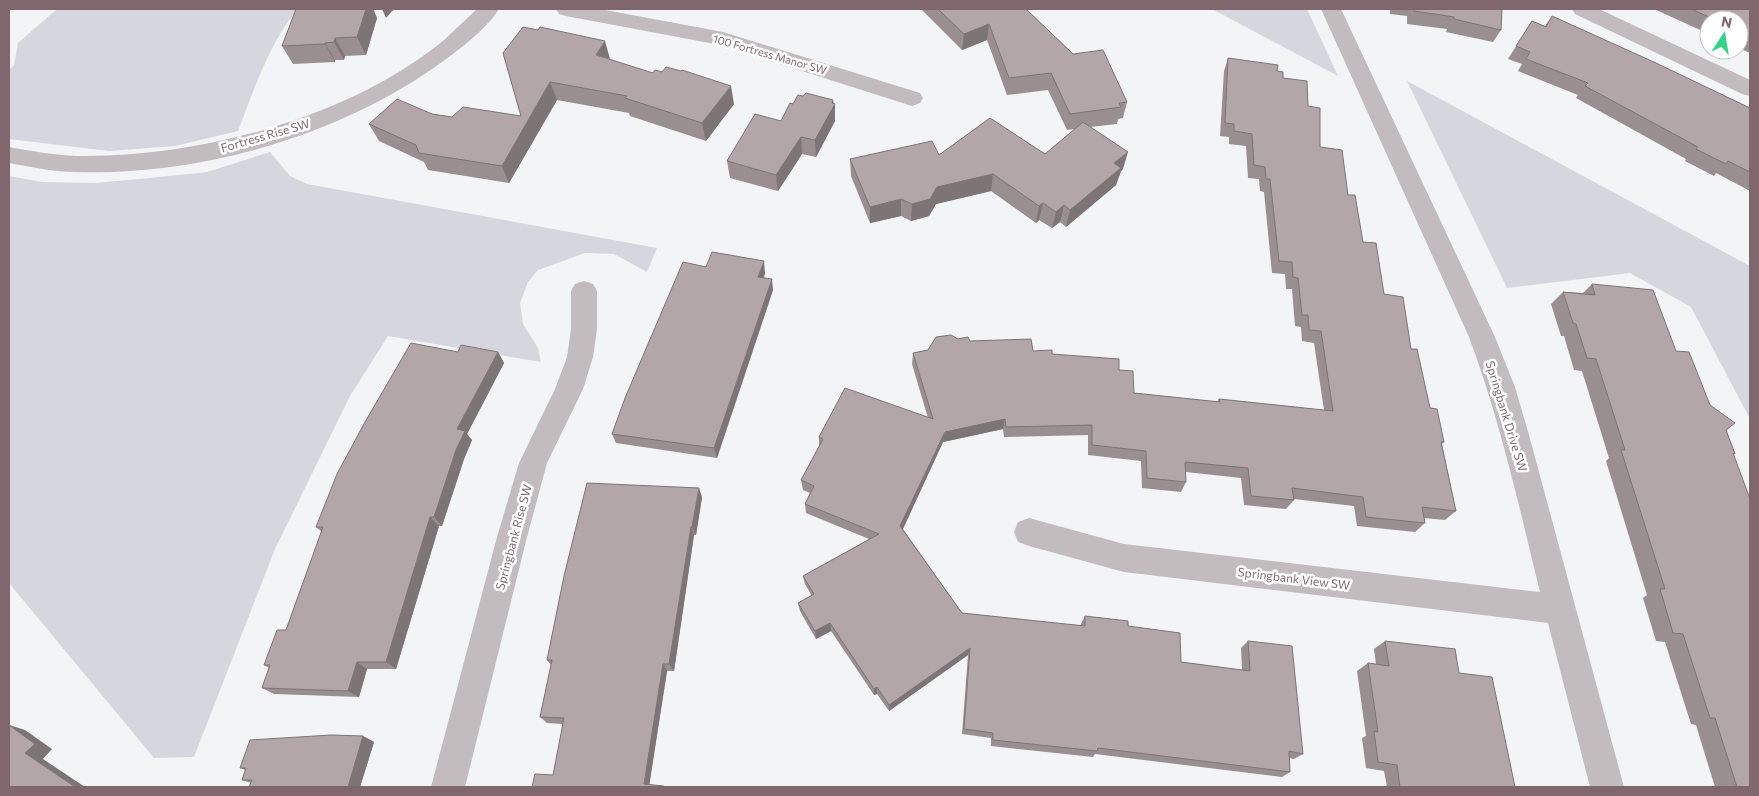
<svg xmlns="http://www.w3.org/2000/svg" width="1759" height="796" font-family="Commissioner,sans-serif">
  <rect width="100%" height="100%" fill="#f2f4f5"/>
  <g fill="#d6d7de">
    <path d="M57,9h241c-29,34 -44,81 -60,122l-63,15 -66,5 -100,-12v-69l5,-5 4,-22z"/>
    <polygon points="1212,9 1307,9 1338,76"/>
    <polygon points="1407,81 1750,266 1750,419 1691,307 1630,273 1507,288"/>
    <polygon points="270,152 290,176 307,184 657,248 647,272 614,254 585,253 538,270 528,282 520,303 523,324 538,348 541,362 388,336 350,396 275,549 194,757 154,758 9,583 9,176 42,182 94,183 150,178 207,172"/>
  </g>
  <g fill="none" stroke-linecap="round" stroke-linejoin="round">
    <g fill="#c3bcbe" fill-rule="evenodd">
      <path d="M477,9h22c-13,21 -44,44 -64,58 -100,70 -237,109 -359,105 -22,0 -45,-5 -67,-9v-16c22,4 45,8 68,9 120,2 273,-38 367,-116 11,-10 22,-21 33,-31z"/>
      <polygon points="556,9 600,9 723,32 920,93 923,98 920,103 912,106 720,45 566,16 559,14"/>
      <path d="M1321,9h20l154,328 20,50 14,48 95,352h-34l-42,-164 -424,-51 -95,-26 -11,-4 -4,-10 4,-10 11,-4 95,26 416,48c-21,-86 -40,-172 -71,-255z"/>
      <polygon points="1572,9 1599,9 1750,80 1750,96 1742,94 1575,14"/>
      <polygon points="584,281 593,284 597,291 597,329 593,357 583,389 547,463 527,537 465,787 431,787 497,537 519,463 555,389 567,357 571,329 571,291 575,284"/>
    </g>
  </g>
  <g fill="#998f91">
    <polygon points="296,9 373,9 377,18 366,55 345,56 344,60 335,60 335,62 293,64 282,46"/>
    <polygon points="921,9 1026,9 1073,54 1127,102 1123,118 1118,119 1117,124 1090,127 1123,169 1121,171 1116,185 1066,227 1060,222 1052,228 1039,220 1036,223 991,191 936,204 929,216 911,221 901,216 870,223 851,176 850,159 939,155 1045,154 1076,129 1067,130 1048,90 1007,95 987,40 962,50"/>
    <polygon points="1390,9 1502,9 1501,30 1493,42 1446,32 1447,29 1407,24 1407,16 1390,14"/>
    <polygon points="1654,9 1750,9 1750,53 1739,48 1739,20 1709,20 1709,34"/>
    <polygon points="1552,16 1750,108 1750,191 1716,173 1714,176 1685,161 1686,159 1576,98 1578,95 1518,71 1522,64 1508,59 1532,21 1545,26"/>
    <polygon points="503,53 609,59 734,104 706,141 630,116 629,113 557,100 509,183 428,170 424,162 379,141 369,124 432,114 452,117 521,116"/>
    <polygon points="1228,58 1277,71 1308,106 1320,147 1348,195 1363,242 1384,294 1411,349 1430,408 1444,442 1442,444 1456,511 1445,520 1424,518 1425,523 1415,532 1357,526 1354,506 1294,499 1294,500 1286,509 1244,505 1241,478 1186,472 1186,482 1181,492 1142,488 1141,461 1088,455 1088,435 1004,437 1003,429 943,442 903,529 962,613 1081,626 1081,624 1085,616 1128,626 1181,662 1242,670 1241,648 1248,641 1303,754 1294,759 1289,758 1290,772 1282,777 1095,754 1093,757 991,746 991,738 962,734 968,655 889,711 877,694 874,695 831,631 816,639 800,611 798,603 812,596 805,584 803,576 869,539 806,513 805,504 810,493 803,490 801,480 819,446 819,437 928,418 912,364 913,353 928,350 958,339 1052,354 1119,370 1134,393 1217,402 1219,399 1324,410 1314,343 1302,341 1301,327 1295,326 1292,289 1286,289 1285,274 1272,273 1264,192 1260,191 1259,179 1248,178 1246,146 1229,144 1229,137 1220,136 1224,71"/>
    <polygon points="833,103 835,121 816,157 802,154 778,191 730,178 727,161 781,121 793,104"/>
    <polygon points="706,267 765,273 764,278 773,290 717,458 616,443 612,434"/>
    <polygon points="1592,284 1676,351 1726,430 1735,454 1733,454 1750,787 1715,787 1696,725 1691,724 1665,642 1656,641 1643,598 1647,595 1606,461 1609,458 1582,371 1574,370 1564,336 1561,336 1551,304 1563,292 1583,293"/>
    <polygon points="458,352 498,352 504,363 467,434 472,440 464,459 442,526 439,526 396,669 367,669 359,697 274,694 262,688 269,668 264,665 286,630 322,532 316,527"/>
    <polygon points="702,497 696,535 694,535 674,671 667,671 649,785 665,787 553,775 563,724 547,723 540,717 551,665 547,660"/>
    <polygon points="1385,641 1459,673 1515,787 1387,787 1384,771 1366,768 1362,738 1366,736 1357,671 1368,663 1376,664 1374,649"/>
    <polygon points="363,736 374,742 360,787 249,787 251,783 242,780 245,770 240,768"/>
  </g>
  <g fill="#7d7476">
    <polygon points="366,9 373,9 377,18 366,55 357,37"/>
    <polygon points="382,9 394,9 386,18"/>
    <polygon points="989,24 987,40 962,50 964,34"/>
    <polygon points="335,38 345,56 344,60 334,42"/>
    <polygon points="605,41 610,59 596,55"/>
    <polygon points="325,43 335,60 335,62 325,44"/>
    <polygon points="550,82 557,100 509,183 502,166"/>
    <polygon points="731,86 734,104 706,141 702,123"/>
    <polygon points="833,100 834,106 835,104 835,121 816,157 815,140"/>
    <polygon points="801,137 802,154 778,191 776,175"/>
    <polygon points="1128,152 1123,169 1121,171 1116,185 1066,227 1070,210 1114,163"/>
    <polygon points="993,174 991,191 936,204 929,216 911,221 912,204 937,187"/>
    <polygon points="901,199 901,216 870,223 870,207"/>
    <polygon points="1043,203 1039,220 1036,223 1039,206"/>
    <polygon points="1064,205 1060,222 1052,228 1056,212"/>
    <polygon points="764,261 765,273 760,288 758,277"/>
    <polygon points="772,279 773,290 717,458 714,448"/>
    <polygon points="498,352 504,363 467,434 472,440 464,459 442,526 434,517 457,429"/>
    <polygon points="1005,419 1003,429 943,442 900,535 900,526 945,432"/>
    <polygon points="699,488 702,497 696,535 692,527"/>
    <polygon points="430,517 439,526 396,669 386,662"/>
    <polygon points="691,527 694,535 674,671 669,664"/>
    <polygon points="830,623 831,631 816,639 815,631"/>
    <polygon points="970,648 968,655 889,711 889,705"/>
    <polygon points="357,662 367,669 359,697 348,691"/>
    <polygon points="663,664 667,671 649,787 644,784"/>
    <polygon points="877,687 877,694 874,695 874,689"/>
    <polygon points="9,725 25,730 52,749 43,759 85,787 75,787 25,753"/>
    <polygon points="363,736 374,742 360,787 348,787"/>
  </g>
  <g fill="#b2a6a9" stroke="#7d7476">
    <polygon points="296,9 366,9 357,37 335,38 334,42 325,43 325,44 282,46"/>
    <polygon points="938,9 1026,9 1073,54 1103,50 1127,102 1119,103 1121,107 1070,114 1051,73 1009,78 989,24 964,34"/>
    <polygon points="1414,9 1502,9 1501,30 1454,19 1454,17 1414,11"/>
    <polygon points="1691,9 1750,9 1750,36 1739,31 1739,20 1716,20"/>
    <polygon points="1552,16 1656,63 1750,108 1750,172 1728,161 1726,164 1696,149 1698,147 1585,86 1588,83 1526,59 1530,52 1516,46 1532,21 1546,27"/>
    <polygon points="523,27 538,30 540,27 605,41 596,55 653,73 655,70 662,72 666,67 681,71 682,70 731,86 702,123 625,98 627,96 550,82 502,166 419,153 416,145 369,124 397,99 432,114 452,117 463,107 521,116 503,53"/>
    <polygon points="1228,58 1278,65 1277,71 1283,72 1283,78 1307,81 1308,106 1320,108 1320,147 1342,150 1348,195 1355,195 1363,242 1376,243 1384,294 1403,297 1411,349 1417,349 1430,408 1437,409 1444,442 1441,442 1456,511 1422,507 1425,523 1366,517 1363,497 1292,488 1294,500 1251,496 1248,468 1185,462 1186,482 1147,478 1146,451 1092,445 1092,425 1006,427 1005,419 945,432 900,526 962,613 1085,626 1085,616 1128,621 1128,626 1180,633 1181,662 1250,671 1248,641 1292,646 1303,754 1289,751 1290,772 1098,748 1097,751 993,740 993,733 964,729 970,648 889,705 877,687 874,689 830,623 815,631 798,603 814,594 803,576 879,534 805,504 814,486 801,480 823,439 819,437 845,388 933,419 913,353 928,350 936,337 951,335 958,339 968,337 970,341 1031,339 1033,351 1052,350 1052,354 1119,359 1119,370 1133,371 1134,393 1220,402 1219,399 1333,411 1321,331 1309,330 1308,315 1302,315 1298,278 1293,277 1292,262 1279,261 1270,179 1266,179 1265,167 1254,165 1252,134 1234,131 1234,124 1225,123"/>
    <polygon points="806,93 833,100 832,103 835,104 815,140 801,137 776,175 727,161 755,114 781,121 790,103 793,104 798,95 803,96"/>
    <polygon points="990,118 1045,154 1083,122 1128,152 1114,163 1121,168 1070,210 1064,205 1056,212 1043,203 1039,206 993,174 937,187 930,199 912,204 901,199 870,207 850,159 932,141 939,155"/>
    <polygon points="712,252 764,261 758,277 772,279 714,448 612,434 625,398 683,262 706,267"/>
    <polygon points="1592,284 1653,290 1676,351 1689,352 1710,405 1735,423 1726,430 1735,454 1733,453 1750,499 1750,787 1737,787 1715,718 1710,718 1683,634 1673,633 1660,589 1665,589 1621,450 1625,450 1596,359 1587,358 1576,324 1573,323 1563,292 1595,295"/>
    <polygon points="411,343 458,352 461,345 498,352 457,429 465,431 456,450 434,517 430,517 386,662 357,662 348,691 262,688 270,665 264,665 277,630 286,630 323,527 316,527 337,474 365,422"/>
    <polygon points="587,483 699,488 692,527 691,527 669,664 663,664 644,784 664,786 664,787 532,787 535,774 553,775 564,718 540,717 552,660 547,660 564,576"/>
    <polygon points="1385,641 1455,649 1459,673 1492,677 1515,787 1400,787 1397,765 1378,762 1374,731 1378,732 1368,663 1389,666"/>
    <polygon points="9,725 35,744 25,753 75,787 9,787"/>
    <polygon points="331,735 363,736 348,787 249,787 252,780 242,780 246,768 240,768 250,740"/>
  </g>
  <g text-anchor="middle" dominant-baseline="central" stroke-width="5" stroke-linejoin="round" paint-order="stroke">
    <g font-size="11" fill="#80676d" stroke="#fff">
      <text transform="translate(770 54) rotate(16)">100 Fortress Manor SW</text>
    </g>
    <g font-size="12" fill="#80676d" stroke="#fff">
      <text transform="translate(265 135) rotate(-16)">Fortress Rise SW</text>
      <text transform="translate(1507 416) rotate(73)">Springbank Drive SW</text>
      <text transform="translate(513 537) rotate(-75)">Springbank Rise SW</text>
      <text transform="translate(1294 578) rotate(7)">Springbank View SW</text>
    </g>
  </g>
  <rect width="1759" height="796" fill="none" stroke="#80676d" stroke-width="20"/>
  <g transform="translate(1724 35) rotate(12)"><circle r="24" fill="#ffffff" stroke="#ccc2c5"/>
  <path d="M0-4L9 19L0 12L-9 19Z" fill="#34d38a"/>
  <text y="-8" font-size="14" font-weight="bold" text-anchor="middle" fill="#80676d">N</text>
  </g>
</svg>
